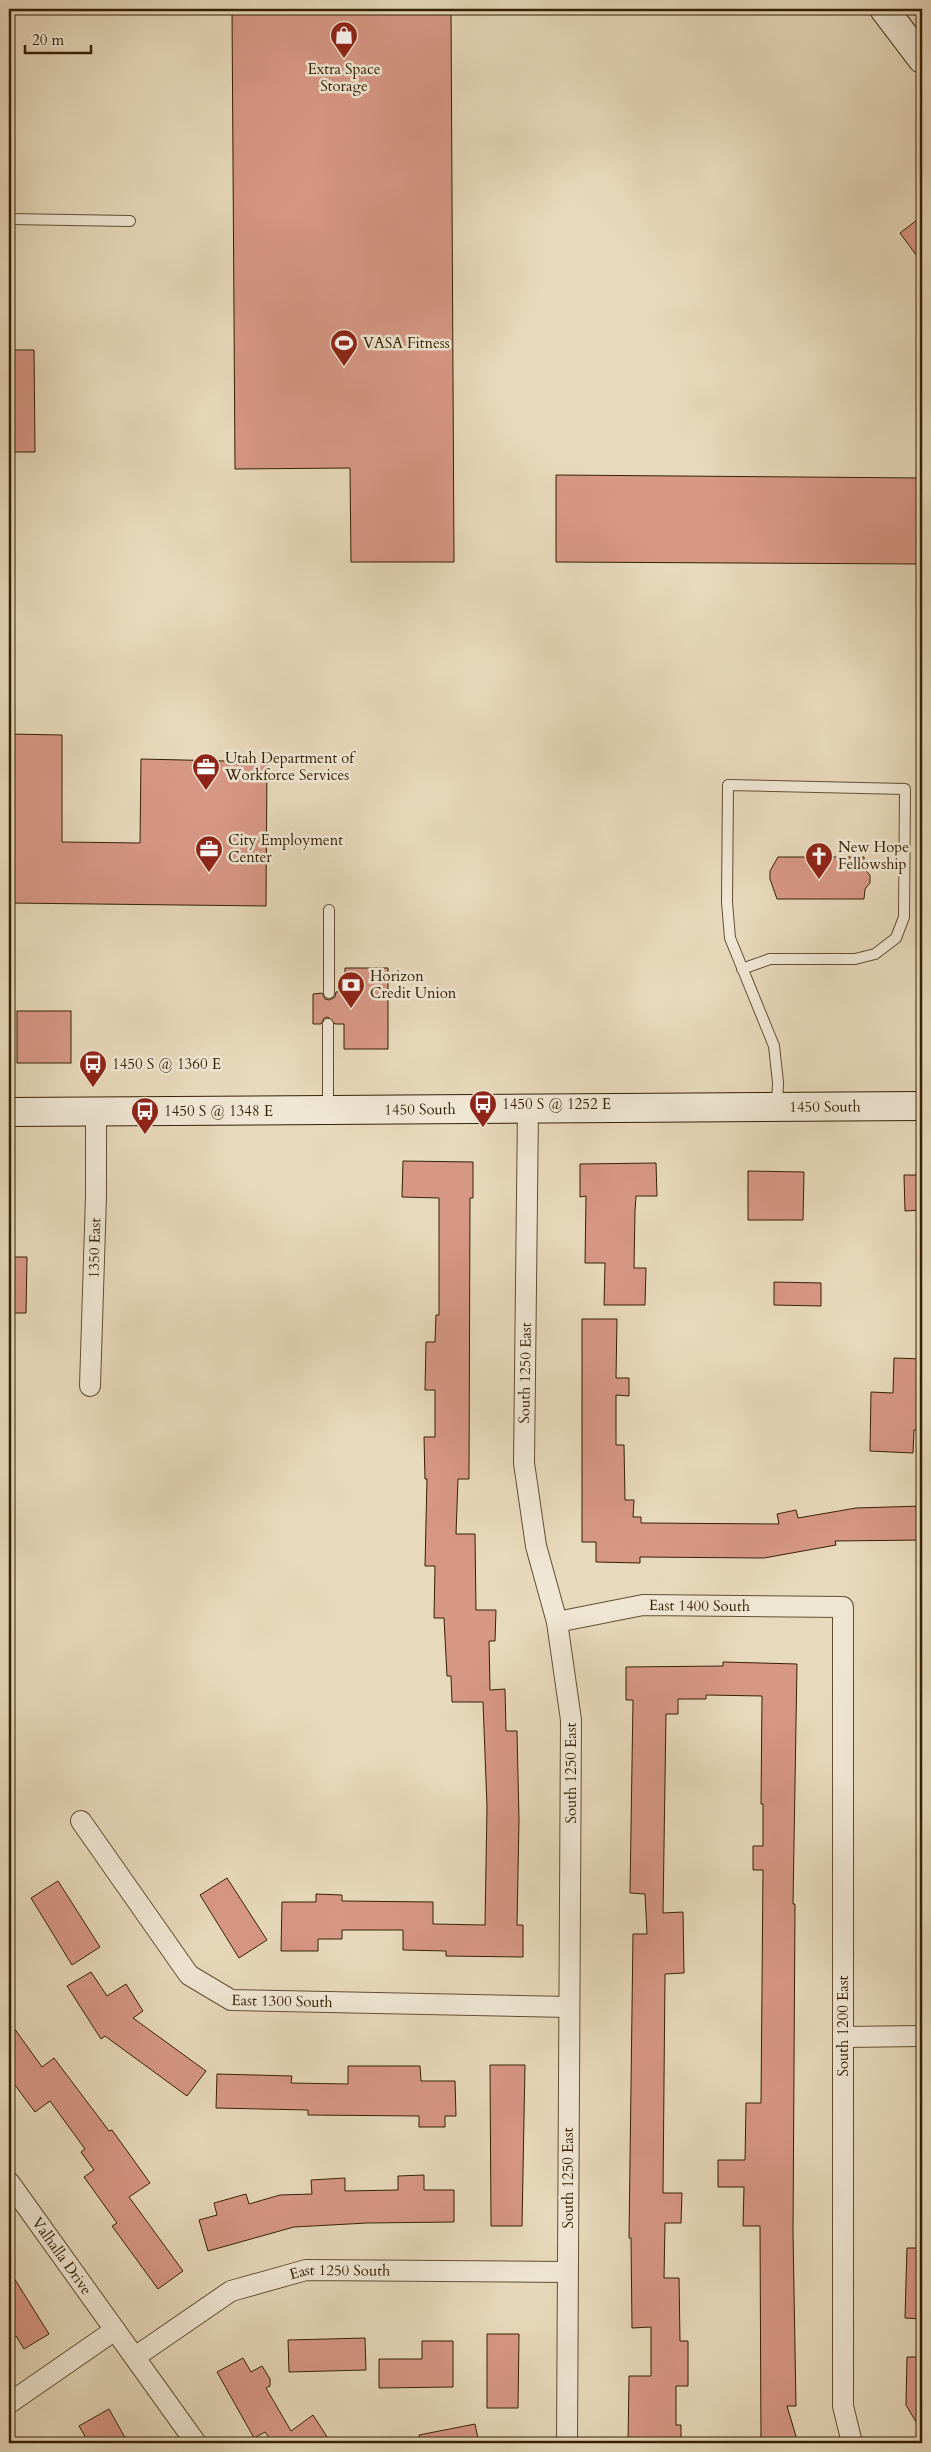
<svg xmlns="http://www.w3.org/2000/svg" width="931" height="2452" font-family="Cardo,serif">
  <rect width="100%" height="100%" fill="#e7d9bb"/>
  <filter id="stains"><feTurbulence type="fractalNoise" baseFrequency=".004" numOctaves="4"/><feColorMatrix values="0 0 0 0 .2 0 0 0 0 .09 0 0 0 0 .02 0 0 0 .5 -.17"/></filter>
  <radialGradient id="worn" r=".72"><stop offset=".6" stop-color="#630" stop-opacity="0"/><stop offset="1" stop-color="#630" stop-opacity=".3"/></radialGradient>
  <g fill="#d79785" stroke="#352104">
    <polygon points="232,9 451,9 454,562 351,562 350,468 235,469"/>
    <polygon points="922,216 922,263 900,233"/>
    <polygon points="9,350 34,350 35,452 9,452"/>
    <polygon points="556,475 922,478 922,564 556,562"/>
    <polygon points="9,734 62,735 62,842 140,843 141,759 267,762 266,906 9,903"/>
    <polygon points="778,857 864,857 864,869 870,875 870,883 865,889 864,899 777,899 770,879 770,871"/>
    <polygon points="345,968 388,968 388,1049 344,1049 344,1024 335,1024 328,1017 324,1018 321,1024 313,1024 313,994 322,993 325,999 329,1000 335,997 336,992 345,991"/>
    <rect x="17" y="1011" width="54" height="52"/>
    <polygon points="403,1161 473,1162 473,1198 470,1198 469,1479 458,1479 456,1534 475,1534 476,1610 496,1610 495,1641 489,1641 490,1690 505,1689 506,1731 517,1731 519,1819 517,1925 523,1925 523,1957 446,1956 446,1951 403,1950 403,1930 342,1930 342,1939 318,1939 318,1951 281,1951 282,1902 316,1902 316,1894 342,1895 342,1901 433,1902 433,1924 485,1925 487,1806 483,1702 452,1702 451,1676 447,1676 444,1618 434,1618 435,1566 425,1566 427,1479 425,1479 424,1437 435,1437 435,1390 425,1390 426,1342 435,1342 436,1315 439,1315 439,1198 402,1197"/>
    <polygon points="656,1163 657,1196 636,1196 635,1211 634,1268 646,1268 645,1305 604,1305 605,1263 585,1263 586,1196 580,1197 580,1164"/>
    <polygon points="748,1171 804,1172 803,1220 748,1220"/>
    <polygon points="904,1175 922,1175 922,1210 905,1211"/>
    <polygon points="9,1257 27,1257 26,1313 9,1313"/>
    <polygon points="774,1282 821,1283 821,1306 774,1305"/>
    <polygon points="582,1319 617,1319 616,1378 629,1378 629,1396 616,1395 616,1445 624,1445 625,1500 634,1500 633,1517 641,1517 641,1523 779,1524 777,1514 796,1510 798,1518 856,1508 922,1506 922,1540 835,1541 836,1545 764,1558 640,1557 640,1563 596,1562 596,1542 582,1542"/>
    <polygon points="894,1358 922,1359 922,1430 914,1430 913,1453 870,1451 871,1392 893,1393"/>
    <polygon points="723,1662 797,1664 793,1904 795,1904 793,2233 796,2406 787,2406 798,2443 761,2443 760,2226 743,2226 744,2187 718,2187 718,2160 745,2160 746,2103 761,2103 763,1870 753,1870 753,1846 763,1846 763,1804 761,1804 762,1696 706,1695 706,1699 678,1699 678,1714 666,1714 663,1913 683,1912 684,1973 665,1974 663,2193 682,2193 681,2223 665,2223 664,2278 679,2278 680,2341 688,2341 688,2386 676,2386 676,2425 681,2425 681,2443 628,2443 629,2376 651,2376 651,2327 632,2328 631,2238 629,2238 633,1934 647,1934 645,1894 630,1893 633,1700 626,1700 626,1667 723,1666"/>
    <polygon points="227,1878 267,1940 239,1958 200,1895"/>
    <polygon points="58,1881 100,1947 72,1965 31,1898"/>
    <polygon points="91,1972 107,1996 126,1984 143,2011 133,2018 206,2071 187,2096 105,2036 101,2039 67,1986"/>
    <polygon points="9,2021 42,2067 54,2058 109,2131 112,2130 150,2183 129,2197 183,2271 158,2289 112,2226 117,2223 84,2177 94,2170 81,2152 85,2149 50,2101 35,2112 9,2077"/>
    <polygon points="490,2065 525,2065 522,2226 491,2226"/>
    <polygon points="348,2066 420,2066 421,2081 455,2081 456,2116 445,2116 445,2127 419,2127 419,2116 308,2115 308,2110 216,2108 217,2074 292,2076 291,2083 348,2084"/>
    <polygon points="424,2175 424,2190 454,2190 454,2222 367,2223 294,2227 208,2251 199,2220 217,2215 214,2203 246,2194 249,2204 280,2195 312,2194 311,2180 345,2178 345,2191 398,2190 398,2176"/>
    <polygon points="907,2248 922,2248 922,2319 905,2318"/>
    <polygon points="9,2270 49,2334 24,2349 16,2336 9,2340"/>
    <polygon points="487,2334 519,2334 518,2408 487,2408"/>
    <polygon points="365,2338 366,2370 289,2372 288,2340"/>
    <polygon points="422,2341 453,2341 453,2387 379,2388 379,2359 422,2359"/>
    <polygon points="907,2357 922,2357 922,2432 906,2405"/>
    <polygon points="243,2358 251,2372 262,2366 270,2379 270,2386 266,2388 291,2431 313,2415 331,2443 273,2443 265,2432 254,2438 217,2372"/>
    <polygon points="109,2409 128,2443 89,2443 79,2426"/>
    <polygon points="475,2424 479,2443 420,2443 419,2435"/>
  </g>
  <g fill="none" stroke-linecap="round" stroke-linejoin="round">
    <g stroke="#624f32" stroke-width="12">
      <g id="lane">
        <polyline points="9,219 130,221"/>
        <polyline points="742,969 770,959 855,959 875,954 896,938 904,917 905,789 728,785 727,902 730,938 774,1046 778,1082 777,1106"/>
        <polyline points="329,993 329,910"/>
        <polyline points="328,1108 328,1024"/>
      </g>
    </g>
    <g stroke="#624f32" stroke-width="22">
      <g id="street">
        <polyline points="528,1108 524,1463 536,1546 557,1622 571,1720 567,2443"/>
        <path id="s1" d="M90,1386l6,-190v-85"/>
        <path id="s2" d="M557,1622l86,-17 200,2v799l9,37"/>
        <path id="s3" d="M81,1821l108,154 42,25 338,7"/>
        <polyline points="843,2037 922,2036"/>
        <path id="s4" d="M9,2182l187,261"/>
        <path id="s5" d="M135,2357l96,-66 75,-21 261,2"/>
        <polyline points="11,2402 115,2330"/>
      </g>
    </g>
    <g stroke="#352104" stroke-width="30">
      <g id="secondary">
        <polyline points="884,9 922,59"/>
        <path id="s6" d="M9,1112l913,-6"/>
      </g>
    </g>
    <use href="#lane" stroke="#efe6d3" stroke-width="10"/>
    <use href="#street" stroke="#efe6d3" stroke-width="20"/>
    <use href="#secondary" stroke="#efe6d3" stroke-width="28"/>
  </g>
  <defs>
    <g id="shop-pin" transform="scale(1.4375)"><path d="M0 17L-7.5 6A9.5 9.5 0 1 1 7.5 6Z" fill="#8f2418" stroke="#efe6d3"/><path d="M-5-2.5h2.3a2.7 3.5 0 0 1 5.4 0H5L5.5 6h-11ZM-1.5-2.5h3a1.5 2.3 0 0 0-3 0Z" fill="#fff"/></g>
    <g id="stadium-pin" transform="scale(1.4375)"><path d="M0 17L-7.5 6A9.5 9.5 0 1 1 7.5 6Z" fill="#8f2418" stroke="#efe6d3"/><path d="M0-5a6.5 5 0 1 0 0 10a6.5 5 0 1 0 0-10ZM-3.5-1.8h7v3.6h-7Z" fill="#fff"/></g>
    <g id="office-pin" transform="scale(1.4375)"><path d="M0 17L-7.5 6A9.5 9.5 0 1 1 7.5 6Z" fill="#8f2418" stroke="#efe6d3"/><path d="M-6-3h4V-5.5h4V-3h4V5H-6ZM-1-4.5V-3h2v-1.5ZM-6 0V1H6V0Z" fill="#fff"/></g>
    <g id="church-pin" transform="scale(1.4375)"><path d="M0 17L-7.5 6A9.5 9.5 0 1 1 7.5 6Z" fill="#8f2418" stroke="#efe6d3"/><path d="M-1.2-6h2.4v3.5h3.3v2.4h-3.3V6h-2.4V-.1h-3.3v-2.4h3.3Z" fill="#fff"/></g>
    <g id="bank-pin" transform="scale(1.4375)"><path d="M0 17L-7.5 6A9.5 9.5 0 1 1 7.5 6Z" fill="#8f2418" stroke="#efe6d3"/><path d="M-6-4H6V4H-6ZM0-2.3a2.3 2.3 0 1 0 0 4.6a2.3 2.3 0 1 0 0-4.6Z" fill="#fff"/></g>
    <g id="bus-pin" transform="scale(1.4375)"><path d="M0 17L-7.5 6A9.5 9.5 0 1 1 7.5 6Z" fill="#8f2418" stroke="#efe6d3"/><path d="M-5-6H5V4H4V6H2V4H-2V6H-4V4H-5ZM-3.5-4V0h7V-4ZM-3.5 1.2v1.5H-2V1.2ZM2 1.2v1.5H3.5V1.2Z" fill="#fff"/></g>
  </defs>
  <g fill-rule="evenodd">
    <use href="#shop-pin" x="344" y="35"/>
    <use href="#stadium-pin" x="344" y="343"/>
    <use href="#office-pin" x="206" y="767"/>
    <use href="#office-pin" x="209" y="849"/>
    <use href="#church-pin" x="819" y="856"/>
    <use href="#bank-pin" x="351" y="985"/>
    <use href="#bus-pin" x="93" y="1064"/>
    <use href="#bus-pin" x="483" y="1104"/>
    <use href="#bus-pin" x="145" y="1111"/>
  </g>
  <g text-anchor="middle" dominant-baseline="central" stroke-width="5" stroke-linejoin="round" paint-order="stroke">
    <g font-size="15" fill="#352104" stroke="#efe6d3" text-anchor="start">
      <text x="344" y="69" text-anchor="middle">Extra Space<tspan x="344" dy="17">Storage</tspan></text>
      <text x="363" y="343">VASA Fitness</text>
      <text x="225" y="758">Utah Department of<tspan x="225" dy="17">Workforce Services</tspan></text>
      <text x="228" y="840">City Employment<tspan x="228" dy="17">Center</tspan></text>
      <text x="838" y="847">New Hope<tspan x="838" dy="17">Fellowship</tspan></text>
      <text x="370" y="976">Horizon<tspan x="370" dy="17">Credit Union</tspan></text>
      <text x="112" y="1064">1450 S @ 1360 E</text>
      <text x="502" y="1104">1450 S @ 1252 E</text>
      <text x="164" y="1111">1450 S @ 1348 E</text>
    </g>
    <g font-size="15" fill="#352104" stroke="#efe6d3">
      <text stroke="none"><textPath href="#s6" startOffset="816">1450 South</textPath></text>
      <text stroke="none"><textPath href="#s6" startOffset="411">1450 South</textPath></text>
      <text stroke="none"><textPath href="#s1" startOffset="138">1350 East</textPath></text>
      <text transform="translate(525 1373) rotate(-89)">South 1250 East</text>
      <text stroke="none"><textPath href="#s2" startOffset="144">East 1400 South</textPath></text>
      <text transform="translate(571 1773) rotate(-90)">South 1250 East</text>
      <text stroke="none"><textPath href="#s3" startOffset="288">East 1300 South</textPath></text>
      <text transform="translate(843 2026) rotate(-90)">South 1200 East</text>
      <text transform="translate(568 2178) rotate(-90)">South 1250 East</text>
      <text stroke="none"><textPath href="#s4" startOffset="91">Valhalla Drive</textPath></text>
      <text stroke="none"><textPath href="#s5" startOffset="228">East 1250 South</textPath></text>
    </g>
  </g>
  <rect width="931" height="2452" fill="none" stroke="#e7d9bb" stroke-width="30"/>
  <rect x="10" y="10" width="911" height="2432" fill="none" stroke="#352104" stroke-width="2.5"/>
  <rect x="15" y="15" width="901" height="2422" fill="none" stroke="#352104"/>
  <path d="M25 45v8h66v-8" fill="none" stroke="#352104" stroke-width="2.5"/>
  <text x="32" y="45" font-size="15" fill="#352104" stroke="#efe6d3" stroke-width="4" paint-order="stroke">20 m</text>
  <rect width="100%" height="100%" filter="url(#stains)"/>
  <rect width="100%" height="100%" fill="url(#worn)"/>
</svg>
